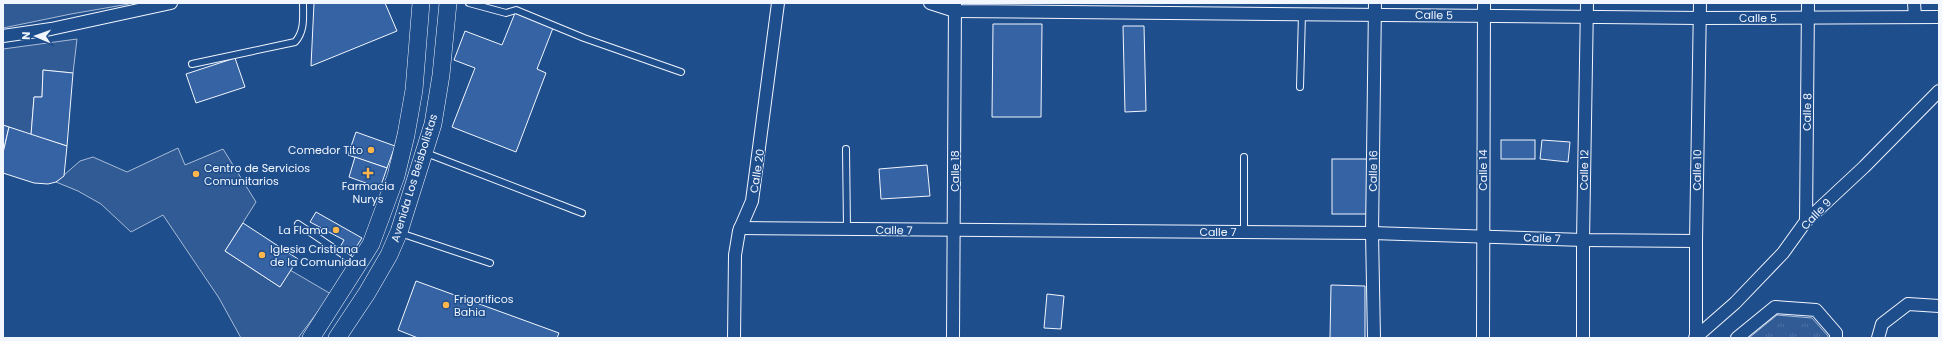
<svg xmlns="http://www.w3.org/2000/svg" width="1942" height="341" font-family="Poppins,sans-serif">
  <defs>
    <pattern id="park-tufts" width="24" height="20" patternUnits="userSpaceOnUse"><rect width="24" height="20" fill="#305b95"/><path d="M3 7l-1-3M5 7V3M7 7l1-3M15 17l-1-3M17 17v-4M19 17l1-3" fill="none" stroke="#4e73a5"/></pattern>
  </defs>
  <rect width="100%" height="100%" fill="#1f4e8c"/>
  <g fill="#305b95" stroke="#a8bbd7">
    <polygon points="3,3 129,3 129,4 71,14 3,28"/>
    <polygon points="77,39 73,73 43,70 42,97 34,97 31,135 3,125 3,49"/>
    <polygon points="178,148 185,165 223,149 256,202 225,251 280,287 290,270 331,294 298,338 241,338 219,298 163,215 131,232 101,204 78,191 56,182 80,161 93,157 127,172"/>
  </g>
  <polygon fill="url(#park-tufts)" stroke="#a8bbd7" points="1777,315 1812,318 1828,336 1828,338 1749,338"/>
  <g fill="#3563a3" stroke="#f2f6ff">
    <polygon points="314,3 385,3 397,31 311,66"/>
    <polygon points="515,13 553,28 537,69 546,73 516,152 452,127 475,68 454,60 465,31 502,45"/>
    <polygon points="993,24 1042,24 1041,117 992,117"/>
    <polygon points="1123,26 1144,26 1146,111 1125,112"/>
    <polygon points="235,58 245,87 196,103 186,74"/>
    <polygon points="43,70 73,73 67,146 31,135 34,97 42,97"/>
    <polygon points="3,125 9,127 3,153"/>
    <polygon points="9,127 67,146 64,176 56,182 48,184 34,183 3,173 3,153"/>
    <polygon points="356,132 395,146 387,168 348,155"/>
    <rect x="1501" y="140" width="34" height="19"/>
    <polygon points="1542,140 1570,142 1568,162 1540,159"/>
    <polygon points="355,157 387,168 380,188 349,177"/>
    <rect x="1332" y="159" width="37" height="55"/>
    <polygon points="927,165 930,196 881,199 879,169"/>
    <polygon points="316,212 362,238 349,258 338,251 344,240 310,222"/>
    <polygon points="243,223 298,259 280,287 225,251"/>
    <polygon points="416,281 559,333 557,338 418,338 398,330"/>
    <polygon points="1331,285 1365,286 1365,338 1330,338"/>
    <polygon points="1047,294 1064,296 1061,329 1044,328"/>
  </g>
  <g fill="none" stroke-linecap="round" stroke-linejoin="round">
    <g stroke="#f2f6ff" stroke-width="8">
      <g id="service">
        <polyline points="469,3 506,13 516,10 584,38 681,72"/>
        <path d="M192,64l103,-22c10,-11 8,-25 8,-39"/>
        <polyline points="1300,87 1302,14"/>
        <polyline points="846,149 847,229"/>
        <polyline points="426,153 582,213"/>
        <polyline points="1244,157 1244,232"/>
        <polyline points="298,224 357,264"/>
        <polyline points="400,233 490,263"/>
      </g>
    </g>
    <g stroke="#f2f6ff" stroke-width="14">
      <g id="minor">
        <polyline points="930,3 955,11 1700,18 1939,17"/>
        <polyline points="1914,3 1915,17"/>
        <polyline points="3,36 51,29 171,3"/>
        <polyline points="1806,221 1808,3"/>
        <polyline points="740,228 1372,233 1583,240 1696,241"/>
        <polyline points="734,338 735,255 739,231 752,201 778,3"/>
        <polyline points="953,338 955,3"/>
        <polyline points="1374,338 1372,233 1375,3"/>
        <polyline points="1483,338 1484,3"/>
        <polyline points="1583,338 1583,240 1587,3"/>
        <polyline points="1695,338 1735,303 1783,253 1806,221 1864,167 1939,91"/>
        <polyline points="1696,338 1696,241 1700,3"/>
        <polyline points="1737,338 1775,307 1816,310 1836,333 1836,338"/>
        <polyline points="1878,338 1882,324 1908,304 1939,306"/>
      </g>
    </g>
    <g stroke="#f2f6ff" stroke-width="18">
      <g id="secondary">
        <polyline points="311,338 371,244 396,176 406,135 414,90 421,3"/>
        <polyline points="337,338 367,293 389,255 399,232 433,124 441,75 448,3"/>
      </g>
    </g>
    <use href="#service" stroke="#1f4e8c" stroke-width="6"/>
    <use href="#minor" stroke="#1f4e8c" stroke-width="12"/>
    <use href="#secondary" stroke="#1f4e8c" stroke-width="17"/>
  </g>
  <g fill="#ffb74d" stroke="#1f4e8c" stroke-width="1.5">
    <circle cx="371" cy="150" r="4"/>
    <path d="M366 167h4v4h4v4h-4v4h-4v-4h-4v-4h4z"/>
    <circle cx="196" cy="174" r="4"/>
    <circle cx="336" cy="230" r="4"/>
    <circle cx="262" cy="255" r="4"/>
    <circle cx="446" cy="305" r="4"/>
  </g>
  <g text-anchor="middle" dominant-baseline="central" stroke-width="3" stroke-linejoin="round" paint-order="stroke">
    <g font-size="11" fill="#f2f6ff" stroke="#1f4e8c">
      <text transform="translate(1434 15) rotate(1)">Calle 5</text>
      <text x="1758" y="18">Calle 5</text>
      <text transform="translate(1807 112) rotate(-89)">Calle 8</text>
      <text transform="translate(1483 170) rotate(-90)">Calle 14</text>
      <text transform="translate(1584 170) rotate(-89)">Calle 12</text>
      <text transform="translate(1697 170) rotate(-89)">Calle 10</text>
      <text transform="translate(757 171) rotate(-81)">Calle 20</text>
      <text transform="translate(955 171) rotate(-90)">Calle 18</text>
      <text transform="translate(1373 171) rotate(-89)">Calle 16</text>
      <text transform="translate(414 178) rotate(-73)">Avenida Los Beisbolistas</text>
      <text transform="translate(1816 214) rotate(-46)">Calle 9</text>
      <text transform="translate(894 230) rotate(1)">Calle 7</text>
      <text x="1218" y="232">Calle 7</text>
      <text transform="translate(1542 238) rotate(2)">Calle 7</text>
    </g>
    <g font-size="11" fill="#f2f6ff" stroke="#1f4e8c" text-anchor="start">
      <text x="363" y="150" text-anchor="end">Comedor Tito</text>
      <text x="204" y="168">Centro de Servicios<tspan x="204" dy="13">Comunitarios</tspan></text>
      <text x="368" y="186" text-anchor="middle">Farmacia<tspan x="368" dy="13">Nurys</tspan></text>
      <text x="328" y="230" text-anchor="end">La Flama</text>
      <text x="270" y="249">Iglesia Cristiana<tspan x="270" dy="13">de la Comunidad</tspan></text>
      <text x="454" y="299">Frigorificos<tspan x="454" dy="13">Bahia</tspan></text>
    </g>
  </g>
  <rect width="1942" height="341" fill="none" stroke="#f2f6ff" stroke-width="8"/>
  <g transform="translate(36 36) rotate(272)" stroke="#1f4e8c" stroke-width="3" paint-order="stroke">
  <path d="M0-3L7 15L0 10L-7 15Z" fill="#f2f6ff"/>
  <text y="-6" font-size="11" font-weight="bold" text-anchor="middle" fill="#f2f6ff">N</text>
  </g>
</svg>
